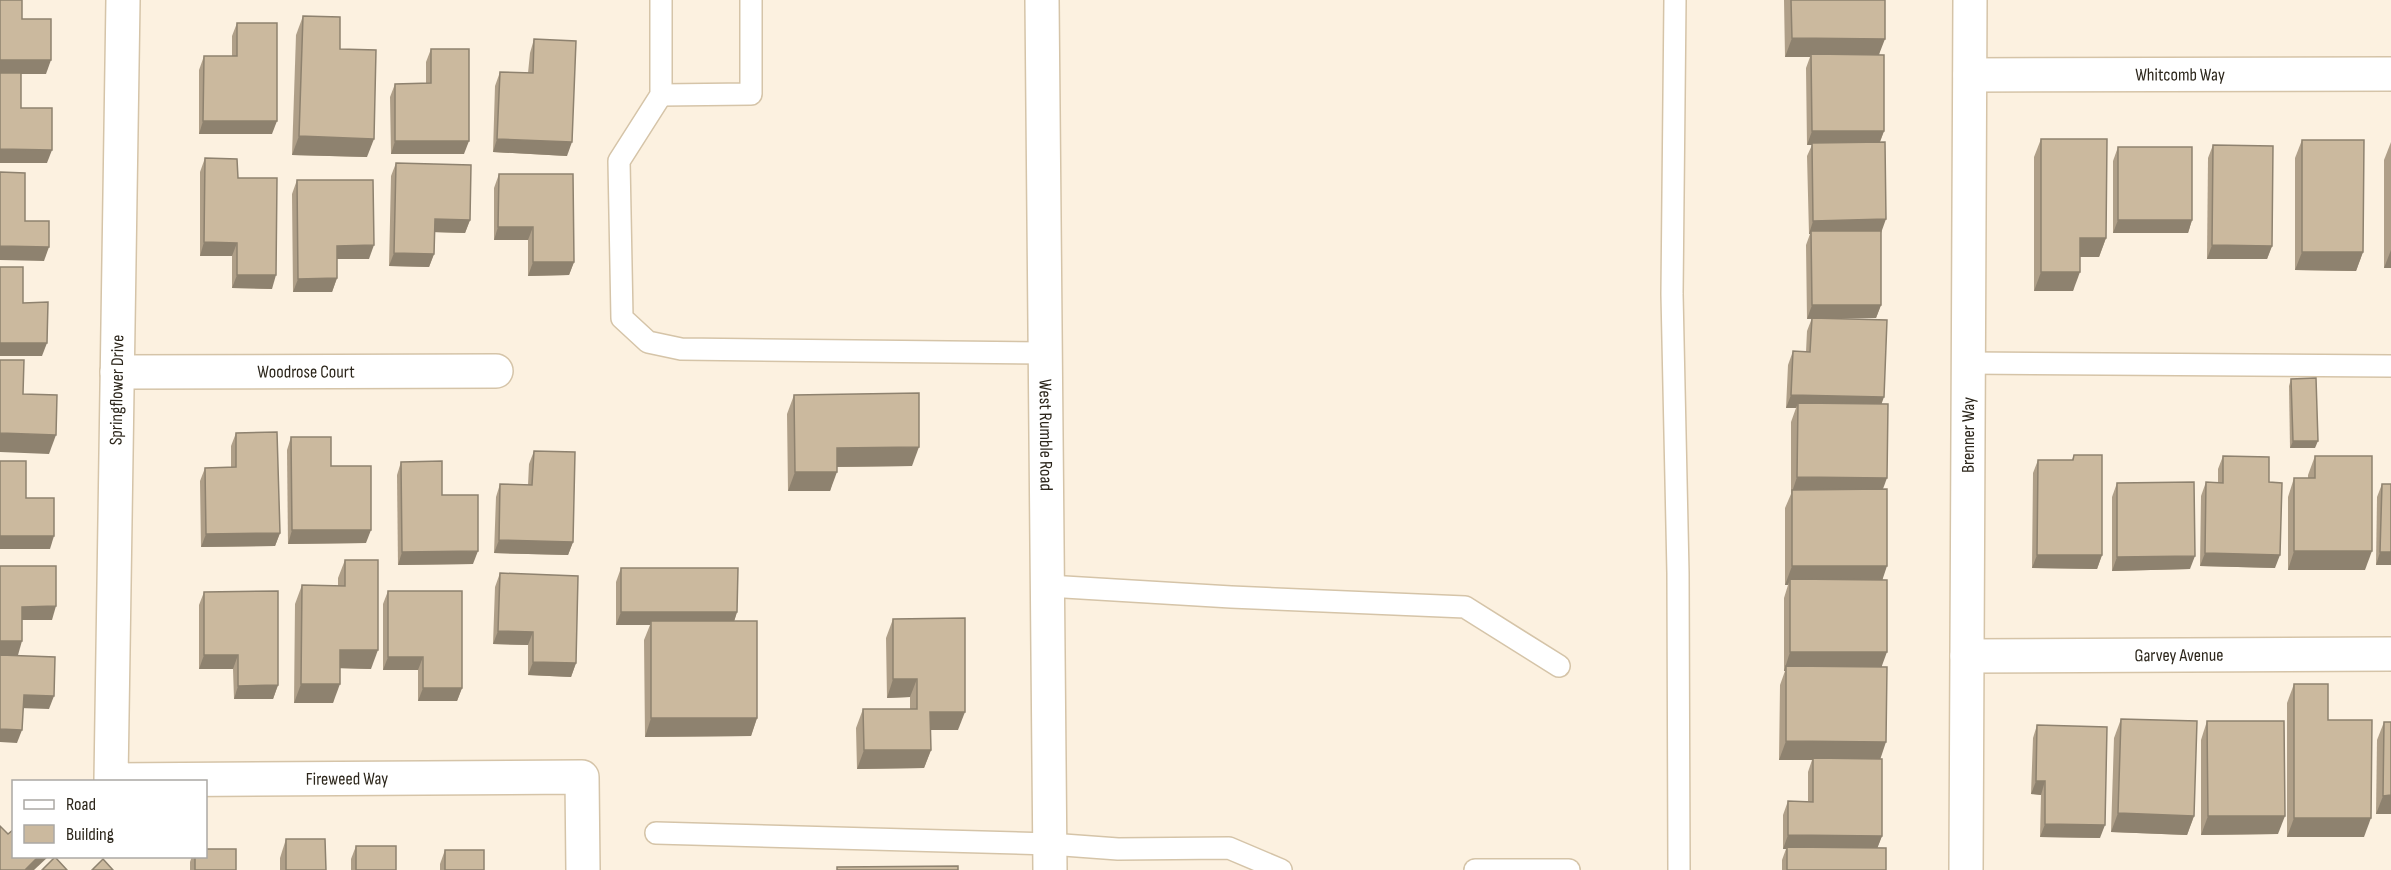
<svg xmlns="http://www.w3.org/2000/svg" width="2391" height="870" font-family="'Sofia Sans Condensed',sans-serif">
  <rect width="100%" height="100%" fill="#fcf1e0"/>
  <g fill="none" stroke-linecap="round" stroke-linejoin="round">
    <g stroke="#d5c4a8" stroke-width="24">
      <g id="lane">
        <polyline points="661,0 661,95 619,161 622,318 648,342 681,349 1046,353"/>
        <polyline points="1675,0 1672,294 1678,573 1679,870"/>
        <polyline points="661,95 751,94 751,0"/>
        <polyline points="1968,363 2391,366"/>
        <polyline points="1048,586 1231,597 1465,607 1559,666"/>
        <polyline points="656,833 1050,844 1118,849 1229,848 1281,870"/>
        <polyline points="1475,870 1569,870"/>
      </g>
    </g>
    <g stroke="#d5c4a8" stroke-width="36">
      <g id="street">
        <path id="s1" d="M123,0l-12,780 471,-3 1,93"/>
        <path id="s2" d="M1970,75l421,-1"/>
        <path id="s3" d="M117,372l379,-1"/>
        <path id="s4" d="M1967,656l424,-2"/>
        <path id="s5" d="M1966,870l4,-870"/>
      </g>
    </g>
    <g stroke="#d5c4a8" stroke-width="36">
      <g id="secondary">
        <path id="s6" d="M1042,0l8,870"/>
      </g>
    </g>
    <use href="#lane" stroke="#fff" stroke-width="21"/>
    <use href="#street" stroke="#fff" stroke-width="33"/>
    <use href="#secondary" stroke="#fff" stroke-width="33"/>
  </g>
  <g fill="#af9f88">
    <polygon points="1784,0 1885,0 1879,55 1884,131 1880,142 1881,305 1876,318 1827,318 1882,404 1883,489 1882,667 1880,759 1882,836 1877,848 1886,870 1782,870 1782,860 1786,849 1783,849 1783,815 1788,801 1808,802 1808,772 1812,760 1779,760 1780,685 1785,671 1784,671 1784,598 1788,585 1785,585 1785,508 1791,494 1791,422 1796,408 1786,408 1788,365 1793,351 1806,352 1807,331 1812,318 1807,319 1806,245 1810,234 1809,234 1807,156 1812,145 1807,145 1806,68 1810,57 1785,57"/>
    <polygon points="303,16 340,49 367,157 292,155 296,35"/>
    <polygon points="237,23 272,134 199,134 199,70 204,56 232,56 232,36"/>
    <polygon points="534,39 567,156 493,152 495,86 500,72 528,73 530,53"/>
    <polygon points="431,49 464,154 391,154 390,97 395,84 426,83 426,62"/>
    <polygon points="2041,139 2106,238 2099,257 2080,257 2073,291 2034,291 2034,157"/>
    <polygon points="2302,140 2363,252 2356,271 2295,270 2295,158"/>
    <polygon points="2391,142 2391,268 2384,268 2384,160"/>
    <polygon points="2213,145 2272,246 2267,259 2207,259 2208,158"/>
    <polygon points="2118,147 2192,220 2188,233 2113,233 2113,161"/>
    <polygon points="205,158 238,178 272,289 232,288 232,256 200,256 200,172"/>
    <polygon points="396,163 470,220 465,233 435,232 434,254 429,267 389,266 391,176"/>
    <polygon points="499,174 574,262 569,275 528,276 528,240 494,240 494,188"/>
    <polygon points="297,180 369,259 337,259 337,278 332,292 293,292 292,194"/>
    <polygon points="2291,379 2315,448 2290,448 2289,386"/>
    <polygon points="794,395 912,466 837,467 830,491 788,491 787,414"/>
    <polygon points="236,433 280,533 275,546 201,547 200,481 205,468 231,467 231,446"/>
    <polygon points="291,437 366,543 288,544 287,450"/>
    <polygon points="534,451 573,542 568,555 494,553 496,497 500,484 528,485 529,464"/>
    <polygon points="2074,455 2102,555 2097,569 2032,568 2033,473 2038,460 2072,460"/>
    <polygon points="2223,456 2269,482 2275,568 2200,566 2201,496 2206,482 2218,483 2218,469"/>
    <polygon points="2315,456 2365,570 2288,570 2288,497 2294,478 2308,478 2308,475"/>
    <polygon points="401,462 442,495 473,564 398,565 397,475"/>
    <polygon points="2117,483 2190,569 2112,571 2112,497"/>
    <polygon points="2382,484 2391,484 2391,565 2376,565 2377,497"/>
    <polygon points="345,560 371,669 340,668 333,703 294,703 295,604 302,585 338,586 338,578"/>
    <polygon points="621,568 737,612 734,621 757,718 751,736 645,737 644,640 650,625 616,625 616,582"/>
    <polygon points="500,573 576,663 571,677 528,675 528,645 493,644 495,587"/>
    <polygon points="388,591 462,688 457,701 418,701 418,670 383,670 383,604"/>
    <polygon points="204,592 278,685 273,699 234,699 233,669 199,669 199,605"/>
    <polygon points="893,619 958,730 930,730 931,750 924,768 857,769 856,728 863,709 910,709 910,697 887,698 886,638"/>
    <polygon points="2294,684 2328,720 2364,837 2287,837 2287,703"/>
    <polygon points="2121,719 2194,816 2187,835 2111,832 2114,738"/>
    <polygon points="2207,721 2278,834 2201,835 2201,740"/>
    <polygon points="2384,722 2391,722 2391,814 2376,814 2377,740"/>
    <polygon points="2037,725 2100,838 2040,837 2041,795 2031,794 2033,738"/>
    <polygon points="286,839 326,870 280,870 280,858"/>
    <polygon points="356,846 396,870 351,870 351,859"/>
    <polygon points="445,850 484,870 440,870 440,864"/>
    <polygon points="192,856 206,856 236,870 190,870 190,862"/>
  </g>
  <g fill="#8e826f">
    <polygon points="1792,38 1885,39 1878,57 1811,54 1810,57 1785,57"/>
    <polygon points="0,60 51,60 46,74 0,74"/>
    <polygon points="203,121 277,121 272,134 199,134"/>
    <polygon points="1812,131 1884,131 1879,144 1807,145"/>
    <polygon points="299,136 374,139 367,157 292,155"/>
    <polygon points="497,139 572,142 567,156 493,152"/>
    <polygon points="395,141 469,141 464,154 391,154"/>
    <polygon points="0,149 52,150 47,163 0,163"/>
    <polygon points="435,219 470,220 465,233 430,232"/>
    <polygon points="1886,219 1881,233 1811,234 1811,231 1810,234 1809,234 1813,221"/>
    <polygon points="2118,220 2192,220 2188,233 2113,233"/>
    <polygon points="498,227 533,227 528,240 494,240"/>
    <polygon points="2080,238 2106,238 2099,257 2073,257"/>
    <polygon points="204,242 237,243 232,256 200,256"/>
    <polygon points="374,245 369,259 332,259 337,246"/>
    <polygon points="2212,245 2272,246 2267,259 2207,259"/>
    <polygon points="0,246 49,247 44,261 0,260"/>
    <polygon points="2391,250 2391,268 2384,268"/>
    <polygon points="2302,252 2363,252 2356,271 2295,270"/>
    <polygon points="394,253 434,254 429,267 389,266"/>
    <polygon points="533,262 574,262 569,275 528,276"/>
    <polygon points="2041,272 2080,272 2073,291 2034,291"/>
    <polygon points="237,275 276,275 272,289 232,288"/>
    <polygon points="337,278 332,292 293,292 298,279"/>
    <polygon points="1812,305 1881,305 1876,318 1807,319"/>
    <polygon points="0,343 47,343 42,356 0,356"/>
    <polygon points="1791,395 1884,397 1879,411 1798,403 1796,408 1786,408"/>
    <polygon points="0,433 56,435 49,454 0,452"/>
    <polygon points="2293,441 2318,441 2315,448 2290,448"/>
    <polygon points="919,447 912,466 830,467 837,448"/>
    <polygon points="795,472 837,472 830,491 788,491"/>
    <polygon points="1797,477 1887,478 1880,497 1792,492"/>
    <polygon points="292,530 371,530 366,543 288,544"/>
    <polygon points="280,533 275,546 201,547 206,534"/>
    <polygon points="0,536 54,536 50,549 0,549"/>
    <polygon points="499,540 573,542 568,555 494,553"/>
    <polygon points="478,551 473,564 398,565 402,552"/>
    <polygon points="2294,551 2372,551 2365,570 2288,570"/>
    <polygon points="2380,552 2391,552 2391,565 2376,565"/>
    <polygon points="2205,553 2280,555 2275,568 2200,566"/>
    <polygon points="2037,555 2102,555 2097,569 2032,568"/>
    <polygon points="2195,556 2190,569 2112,571 2117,557"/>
    <polygon points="1792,566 1887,566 1881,584 1790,579 1788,585 1785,585"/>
    <polygon points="56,606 52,620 17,620 22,607"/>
    <polygon points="621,612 737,612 733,625 651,621 650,625 616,625"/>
    <polygon points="498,631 533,632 528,645 493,644"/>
    <polygon points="0,641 22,641 18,655 0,655"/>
    <polygon points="340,650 378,650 371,669 333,668"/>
    <polygon points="1790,652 1887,652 1880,671 1786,666 1785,671 1784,671"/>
    <polygon points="204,655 238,655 233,669 199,669"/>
    <polygon points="388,657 423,657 418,670 383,670"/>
    <polygon points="533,662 576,663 571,677 528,675"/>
    <polygon points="893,679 917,679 910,697 887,698"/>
    <polygon points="301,684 340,684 333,703 294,703"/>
    <polygon points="278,685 273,699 234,699 238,686"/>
    <polygon points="423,688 462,688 457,701 418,701"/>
    <polygon points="24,695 54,696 49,709 19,708"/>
    <polygon points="930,712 965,712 958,730 923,730"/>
    <polygon points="651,718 757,718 751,736 645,737"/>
    <polygon points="0,729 22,730 17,743 0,742"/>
    <polygon points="1786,741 1886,742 1880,760 1779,760"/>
    <polygon points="864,750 931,750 924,768 857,769"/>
    <polygon points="2036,781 2045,781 2041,795 2031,794"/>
    <polygon points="2391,795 2391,814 2376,814 2383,796"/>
    <polygon points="2118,813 2194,816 2187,835 2111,832"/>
    <polygon points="2208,816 2285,816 2278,834 2201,835"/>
    <polygon points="2294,818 2371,818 2364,837 2287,837"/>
    <polygon points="2045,824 2105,825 2100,838 2040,837"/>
    <polygon points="1788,835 1882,836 1877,849 1787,847 1786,849 1783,849"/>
    <polygon points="39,856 49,856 34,870 25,870"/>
  </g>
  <g fill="#cbb99e" stroke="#8e826f" stroke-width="1.5">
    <polygon points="0,0 22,0 22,19 51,19 51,60 0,60"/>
    <polygon points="1791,0 1885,0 1885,39 1792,38"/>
    <polygon points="303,16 340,17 340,49 376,50 374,139 299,136"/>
    <polygon points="237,23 277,23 277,121 203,121 204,56 237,56"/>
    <polygon points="534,39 576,41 572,142 497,139 500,72 533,73"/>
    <polygon points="431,49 469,49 469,141 395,141 395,84 431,83"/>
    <polygon points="1811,54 1884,55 1884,131 1812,131"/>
    <polygon points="0,73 21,73 21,108 52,108 52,150 0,149"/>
    <polygon points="2041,139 2107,139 2106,238 2080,238 2080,272 2041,272"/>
    <polygon points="2302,140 2364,140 2363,252 2302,252"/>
    <polygon points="1885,142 1886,219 1813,221 1812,143"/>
    <polygon points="2213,145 2273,146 2272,246 2212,245"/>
    <rect x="2118" y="147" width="74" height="73"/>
    <polygon points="205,158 237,159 238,178 277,178 276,275 237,275 237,243 204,242"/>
    <polygon points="396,163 471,165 470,220 435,219 434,254 394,253"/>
    <polygon points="0,172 25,173 25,221 49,221 49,247 0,246"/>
    <polygon points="499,174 573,174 574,262 533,262 533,227 498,227"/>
    <polygon points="297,180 373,180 374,245 337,246 337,278 298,279"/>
    <polygon points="1811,231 1881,231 1881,305 1812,305"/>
    <polygon points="0,267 23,267 23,303 48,302 47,343 0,343"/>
    <polygon points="1812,318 1887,320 1884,397 1791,395 1793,351 1810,352"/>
    <polygon points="0,360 24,360 23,394 57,395 56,435 0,433"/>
    <polygon points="2316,378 2318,441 2293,441 2291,379"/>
    <polygon points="919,393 919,447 837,448 837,472 795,472 794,395"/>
    <polygon points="1798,403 1888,404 1887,478 1797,477"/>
    <polygon points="277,432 280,533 206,534 205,468 236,467 236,433"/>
    <polygon points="291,437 331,437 331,466 371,466 371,530 292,530"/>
    <polygon points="534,451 575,452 573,542 499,540 500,484 532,485"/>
    <polygon points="2074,455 2102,455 2102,555 2037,555 2038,460 2073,460"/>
    <polygon points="2223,456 2269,457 2269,482 2282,483 2280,555 2205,553 2206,482 2223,483"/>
    <polygon points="2315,456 2372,456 2372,551 2294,551 2294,478 2315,478"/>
    <polygon points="0,461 26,461 26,498 54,498 54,536 0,536"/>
    <polygon points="442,461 442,495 478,495 478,551 402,552 401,462"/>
    <polygon points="2194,482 2195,556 2117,557 2117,483"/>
    <polygon points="2382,484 2391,484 2391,552 2380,552"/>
    <polygon points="1887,489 1887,566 1792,566 1792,490"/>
    <polygon points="345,560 378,560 378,650 340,650 340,684 301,684 302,585 345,586"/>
    <polygon points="0,566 56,566 56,606 22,607 22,641 0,641"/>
    <polygon points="621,568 738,568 737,612 621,612"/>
    <polygon points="500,573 578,576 576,663 533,662 533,632 498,631"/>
    <polygon points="1790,579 1887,580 1887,652 1790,652"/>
    <polygon points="278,591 278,685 238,686 238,655 204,655 204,592"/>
    <polygon points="388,591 462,591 462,688 423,688 423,657 388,657"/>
    <polygon points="965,618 965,712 930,712 931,750 864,750 863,709 917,709 917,679 893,679 893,619"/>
    <rect x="651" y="621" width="106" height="97"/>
    <polygon points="0,655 55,657 54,696 24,695 22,730 0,729"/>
    <polygon points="1786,666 1887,667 1886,742 1786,741"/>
    <polygon points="2294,684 2328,684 2328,720 2372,720 2371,818 2294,818"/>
    <polygon points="2121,719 2197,721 2194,816 2118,813"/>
    <polygon points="2207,721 2284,721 2285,816 2208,816"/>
    <polygon points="2384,722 2391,722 2391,795 2383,796"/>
    <polygon points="2037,725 2107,727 2105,825 2045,824 2045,781 2036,781"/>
    <polygon points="1813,758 1882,759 1882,836 1788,835 1788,801 1813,802"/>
    <polygon points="0,826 8,834 14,829 14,856 39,856 25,870 0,870"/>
    <polygon points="286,839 325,839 326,870 286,870"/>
    <rect x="356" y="846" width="40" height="24"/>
    <polygon points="1787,847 1886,848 1886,870 1787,870"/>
    <polygon points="206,849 236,849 236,870 195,870 195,856 206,856"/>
    <rect x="445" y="850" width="39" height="20"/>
    <polygon points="55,857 67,870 42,870"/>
    <polygon points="103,859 113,870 92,870"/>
    <polygon points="958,866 958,870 837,870 837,867"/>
  </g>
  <g text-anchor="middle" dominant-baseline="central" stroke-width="5" stroke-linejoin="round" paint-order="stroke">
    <g font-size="18" fill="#2c261b" stroke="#fff">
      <text stroke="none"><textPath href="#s2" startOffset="210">Whitcomb Way</textPath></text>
      <text stroke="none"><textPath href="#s3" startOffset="189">Woodrose Court</textPath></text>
      <text transform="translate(117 390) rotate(-89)">Springflower Drive</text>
      <text stroke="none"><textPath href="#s6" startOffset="435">West Rumble Road</textPath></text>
      <text stroke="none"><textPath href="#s5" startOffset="435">Brenner Way</textPath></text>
      <text stroke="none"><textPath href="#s4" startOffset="212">Garvey Avenue</textPath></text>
      <text stroke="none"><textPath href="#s1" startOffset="1016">Fireweed Way</textPath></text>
    </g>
  </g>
  <rect x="12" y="780" width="195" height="78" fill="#ffffff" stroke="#aba8a4" stroke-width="1.5"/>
  <rect x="24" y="800" width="30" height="9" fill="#ffffff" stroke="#aba8a4" stroke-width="1.5"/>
  <text x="66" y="810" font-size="18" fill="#2c261b">Road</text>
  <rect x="24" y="825" width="30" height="18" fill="#cbb99e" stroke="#aba8a4" stroke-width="1.5"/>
  <text x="66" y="840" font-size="18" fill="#2c261b">Building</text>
</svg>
